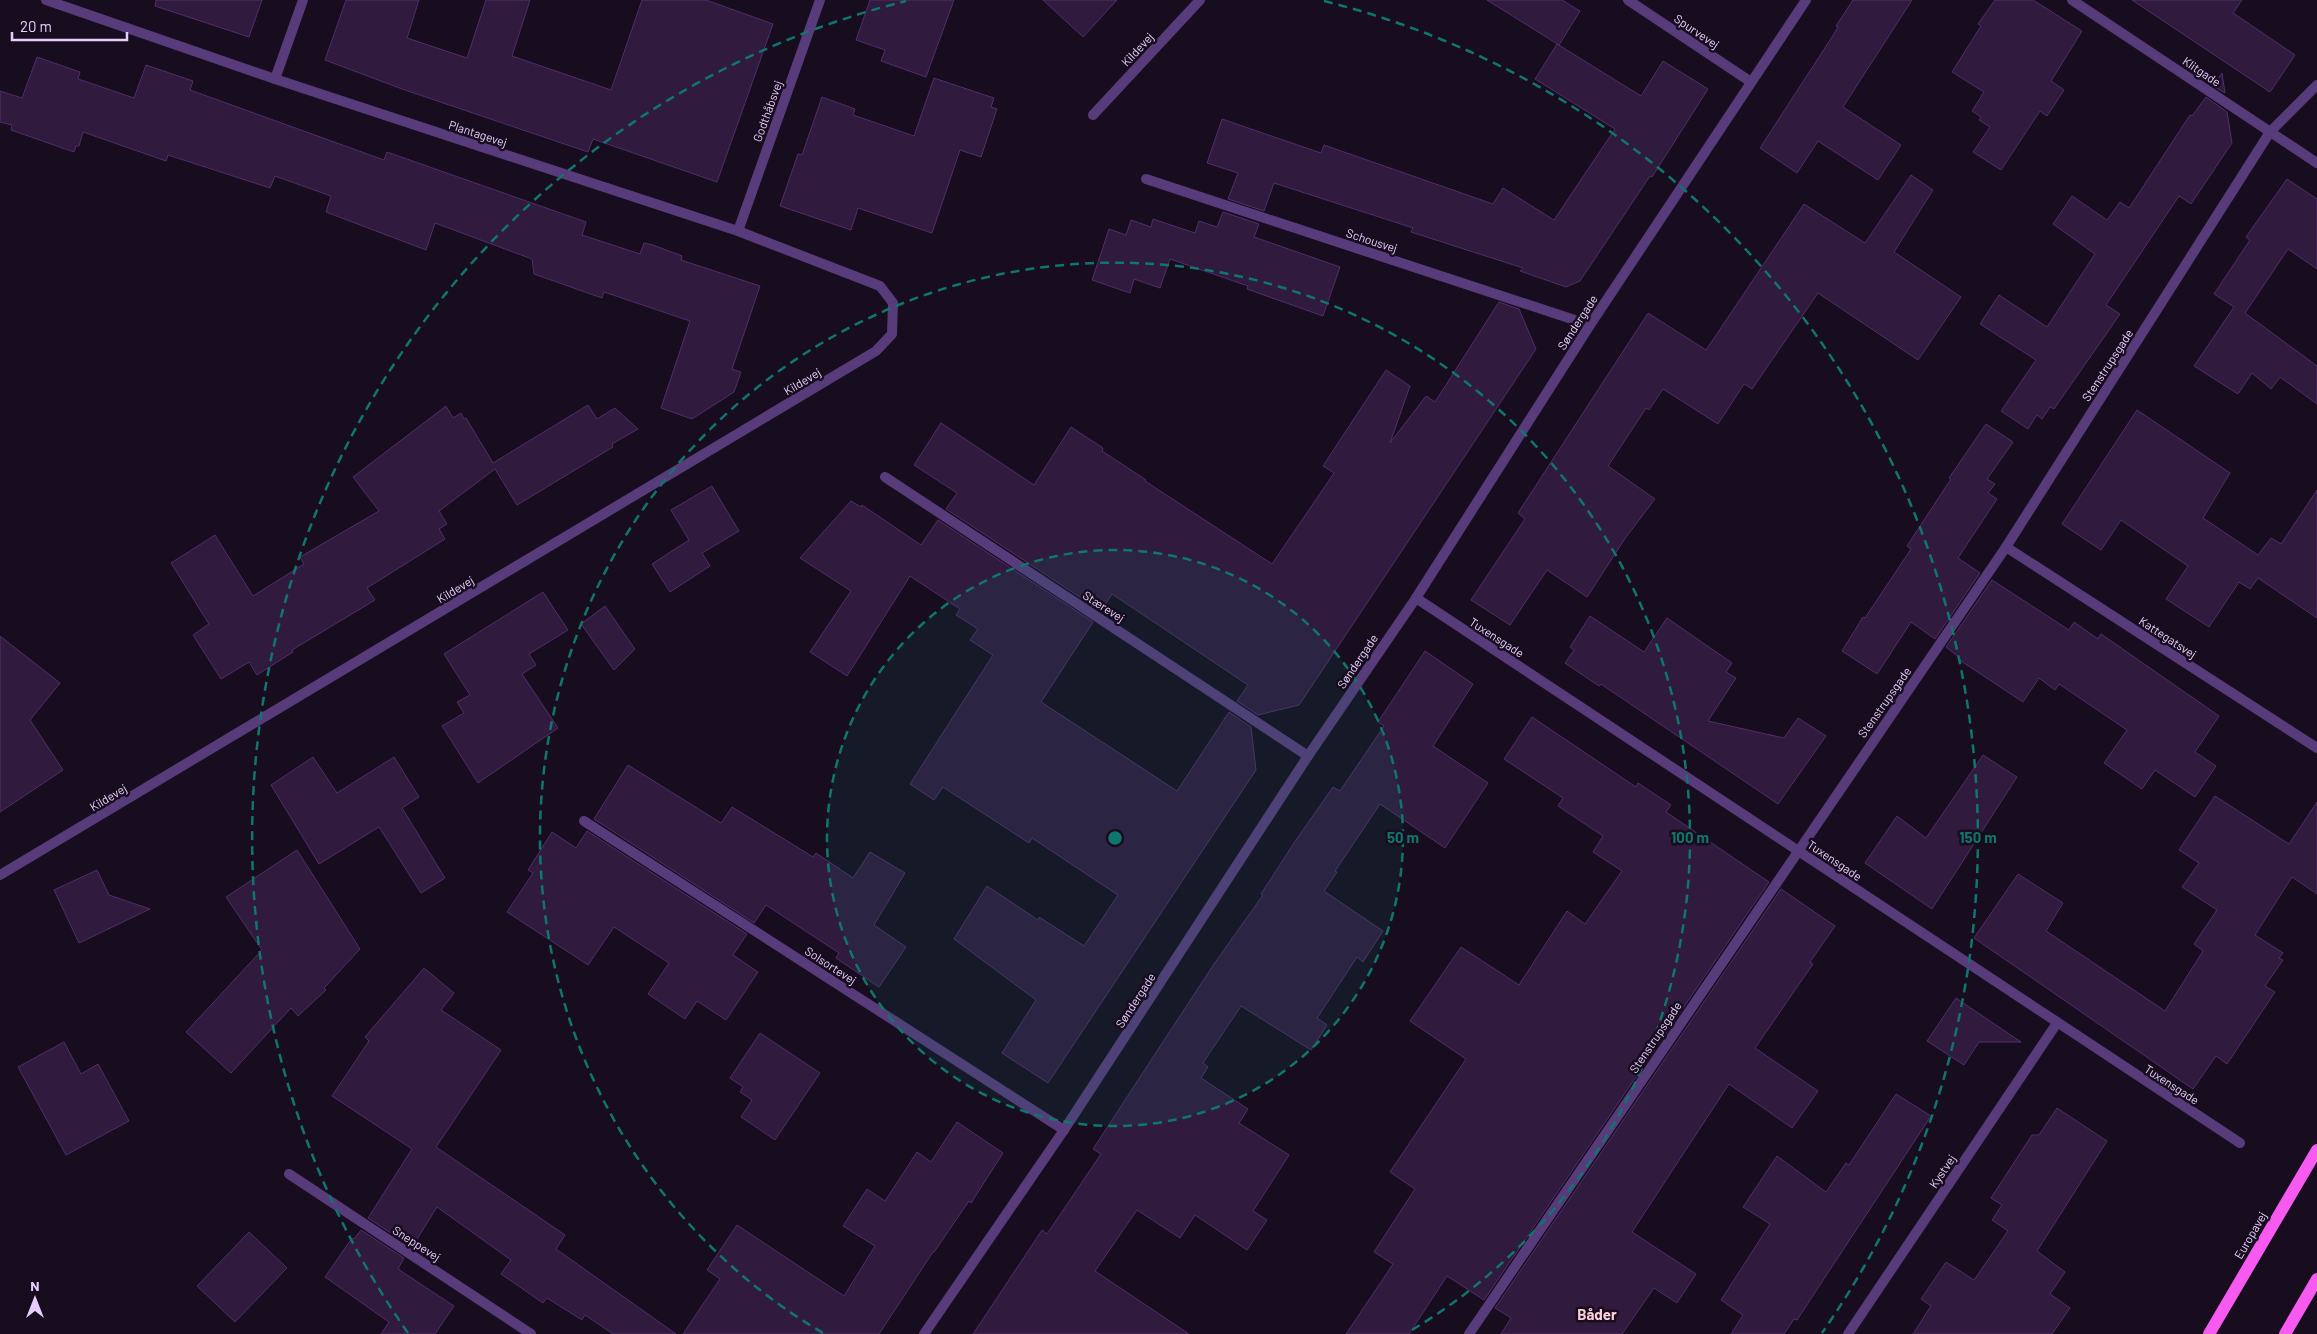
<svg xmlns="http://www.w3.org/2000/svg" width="2317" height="1334" font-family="Barlow,sans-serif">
  <rect width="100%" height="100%" fill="#170d1e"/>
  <g fill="#301a3e" stroke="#512e69">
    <polygon points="156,0 262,0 249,37 155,6"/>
    <polygon points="346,0 419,0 407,38 467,58 486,0 530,0 512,56 611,90 642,0 706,0 773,24 717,182 593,139 588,152 402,89 325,60"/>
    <polygon points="870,0 954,0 926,77 881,61 885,50 856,40"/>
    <polygon points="1043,0 1117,0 1083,37"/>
    <polygon points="1487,0 1562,0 1580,11 1559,45"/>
    <polygon points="1853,0 1912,0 1843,107 1901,145 1878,180 1818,141 1797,173 1760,148 1832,37 1838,27 1836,26"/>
    <polygon points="1995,0 2033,0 2082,31 2051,81 2064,90 2047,116 2040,111 2001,170 1973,152 1990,127 1979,120 1981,117 1972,111 1984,92 1952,72 1981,26 1978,24"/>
    <polygon points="2132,0 2242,0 2233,13 2295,55 2270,92"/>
    <polygon points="1557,44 1641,96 1663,61 1708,89 1652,177 1650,176 1580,281 1566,287 1520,271 1523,268 1411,232 1413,228 1274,183 1264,211 1228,199 1238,173 1207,163 1222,119 1321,153 1324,145 1493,204 1503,188 1554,220 1615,129 1535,79"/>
    <polygon points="37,57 80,72 78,79 134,98 146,65 193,81 190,90 384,160 387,152 586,222 582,235 640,254 644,243 653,245 682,256 681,260 760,286 732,369 741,372 734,392 692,419 661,408 690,321 604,292 602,298 534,274 532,259 435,223 426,250 326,212 331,196 275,176 270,188 168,155 166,161 83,132 79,146 76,146 74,152 11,130 12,125 0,122 0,91 22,98"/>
    <polygon points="2222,73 2225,93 2213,86"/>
    <polygon points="934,78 994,98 991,107 997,109 981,157 960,150 932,233 858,208 851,230 780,206 798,154 802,155 822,97 855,109 853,115 914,136"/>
    <polygon points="2206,97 2227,112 2232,143 2191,204 2179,196 2106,305 2120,314 2054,409 2050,407 2042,419 2037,415 2028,429 2001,411 2036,360 1980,324 1999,295 2047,327 2095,254 2053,224 2072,196 2107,220 2120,202 2129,208 2190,115 2192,116"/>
    <polygon points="1911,175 1933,190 1894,252 1961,297 1918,360 1818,293 1752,389 1744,384 1718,424 1663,389 1649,410 1646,408 1608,466 1655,499 1626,537 1587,597 1547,570 1510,625 1471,600 1525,519 1518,513 1648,313 1706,350 1804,204 1865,243"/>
    <polygon points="2287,179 2317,199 2317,269 2288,249 2245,313 2317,366 2317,404 2280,377 2271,389 2252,373 2238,394 2194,366 2234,307 2214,294 2250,240 2246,237"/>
    <polygon points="1223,212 1259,224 1254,237 1340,267 1323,316 1247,289 1248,286 1170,259 1160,288 1134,279 1130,293 1092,280 1109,229 1126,235 1131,220 1151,227 1153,219 1195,233 1199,221 1217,227"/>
    <polygon points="1499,302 1519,309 1536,349 1299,705 1258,715 1237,701 1248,685 1112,594 1101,611 946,509 957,493 914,465 941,423 1034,485 1071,427 1103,448 1102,451 1146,480 1145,481 1272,564 1334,473 1323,466 1386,370 1410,386 1390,443 1426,396 1435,402"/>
    <polygon points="588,405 597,419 615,408 638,429 612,444 613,447 517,505 495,469 439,511 447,524 439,529 445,539 367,588 375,600 292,650 293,652 257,675 249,662 221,679 193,635 209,624 171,563 215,535 253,596 304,564 300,557 379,511 353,477 446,406 453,418 461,413 464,419 466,418 493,463"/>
    <polygon points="2137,410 2230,473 2203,518 2258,555 2271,538 2281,544 2317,490 2317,618 2258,578 2250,589 2239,582 2209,627 2166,599 2188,566 2121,520 2101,550 2062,524"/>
    <polygon points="1986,424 2013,442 1987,479 1995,484 1988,493 1997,499 1958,558 1980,573 1935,639 1911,622 1877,674 1842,651 1863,617 1865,618 1911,549 1907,546 1951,479 1949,478"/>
    <polygon points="712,486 739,531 702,553 710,566 670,592 652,564 689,540 671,510"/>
    <polygon points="851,501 861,507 862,505 921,545 938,520 1093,622 1041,702 1177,791 1229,712 1251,727 1256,770 1048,1083 1002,1053 1036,1000 954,939 987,886 1038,920 1039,917 1084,946 1118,895 1032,838 1029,843 943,787 934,800 910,784 993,655 970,640 978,629 956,615 960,609 910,576 847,676 810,652 851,591 800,558"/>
    <polygon points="1992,580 2069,630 2074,622 2098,639 2101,634 2219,716 2195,752 2216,766 2195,797 2155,770 2142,789 2104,763 2127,730 2059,684 2055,690 2039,678 2023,702 1958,659 1959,657 1946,647"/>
    <polygon points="543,592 568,630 529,654 536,665 522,674 558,728 478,783 442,726 464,713 457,702 470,695 444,654"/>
    <polygon points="605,606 635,649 614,670 581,624"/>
    <polygon points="1590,616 1644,652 1667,618 1732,663 1726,672 1736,678 1708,721 1784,738 1798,718 1826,736 1778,804 1601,684 1599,686 1565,663 1574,650 1570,647"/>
    <polygon points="0,636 60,683 30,720 63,770 0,812"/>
    <polygon points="1425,651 1473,684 1433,746 1488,783 1445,848 1380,804 1335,871 1337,872 1324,891 1383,931 1363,962 1357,957 1317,1018 1327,1025 1311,1050 1241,1006 1203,1063 1208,1067 1201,1078 1248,1109 1239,1123 1289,1155 1253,1211 1267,1220 1247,1250 1195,1215 1180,1238 1137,1210 1095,1271 1189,1334 973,1334 1042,1230 1047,1234 1101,1154 1093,1149 1214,964 1263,895 1261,894 1294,843 1333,787 1340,791 1384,726 1378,722"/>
    <polygon points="1532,717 1636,787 1638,783 1671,805 1666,812 1769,882 1484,1300 1447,1276 1409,1334 1346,1334 1393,1264 1374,1252 1415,1189 1390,1172 1466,1059 1410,1021 1461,947 1519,985 1567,911 1585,924 1622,871 1593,852 1603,836 1558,806 1563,798 1504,759"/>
    <polygon points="1983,755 2017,777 1932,909 1865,863 1897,816 1926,838"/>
    <polygon points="313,757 337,793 394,757 419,797 402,808 445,878 421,893 379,827 319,864 271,785"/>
    <polygon points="628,765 721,823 732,807 813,857 816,853 853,878 870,852 905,873 874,925 906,947 879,987 836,958 839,953 766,905 754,923 594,819"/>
    <polygon points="2215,796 2289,844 2317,802 2317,894 2292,877 2255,935 2283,953 2279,958 2283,960 2265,986 2275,992 2227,1064 2216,1056 2193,1089 1974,938 2018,874 2063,903 2046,931 2165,1011 2203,951 2194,944 2217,910 2182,887 2199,863 2179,850"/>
    <polygon points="587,831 747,934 733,955 758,972 726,1020 697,1001 685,1019 648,994 669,963 614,927 588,965 507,912 533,873 528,870 552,832 576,848"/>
    <polygon points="297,850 360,949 324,988 326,990 298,1016 291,1008 231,1073 186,1032 262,950 226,897"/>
    <polygon points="97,870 109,895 150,909 79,943 54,890"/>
    <polygon points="1781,889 1835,926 1810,962 1813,964 1755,1048 1818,1091 1792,1128 1729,1084 1632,1232 1696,1274 1677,1303 1654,1288 1622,1334 1501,1334 1511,1318 1495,1308"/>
    <polygon points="424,968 454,993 441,1010 501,1050 436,1147 565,1235 556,1249 676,1334 613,1334 585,1315 582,1320 547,1298 543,1303 501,1274 511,1260 437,1207 412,1247 368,1218 412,1149 332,1096 369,1041 365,1037"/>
    <polygon points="1956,998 2021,1042 1979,1042 1964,1065 1927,1041"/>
    <polygon points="760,1033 820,1073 775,1140 741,1117 752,1100 740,1092 743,1087 730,1078"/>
    <polygon points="64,1042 81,1074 98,1064 129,1121 66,1155 18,1067"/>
    <polygon points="1896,1094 1931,1116 1797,1320 1794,1319 1784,1334 1731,1334 1743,1315 1721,1300 1770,1224 1743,1207 1777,1156 1826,1192 1846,1163 1849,1165"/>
    <polygon points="2057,1108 2107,1141 2037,1251 2065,1272 2050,1294 2070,1308 2052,1334 1913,1334 1931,1306 1921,1299 1946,1262 1974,1280 2008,1231 1992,1220 2002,1205 1991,1198 2032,1135 2039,1135"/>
    <polygon points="957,1122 1003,1153 971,1203 969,1201 934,1252 933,1252 879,1334 683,1334 720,1279 707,1270 737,1225 844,1296 875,1246 843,1226 867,1189 885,1201 917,1152 931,1162"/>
    <polygon points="361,1230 404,1258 398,1269 454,1306 435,1334 381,1334 389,1322 325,1277 352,1238 354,1239"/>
    <polygon points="249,1232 287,1268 235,1322 197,1286"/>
  </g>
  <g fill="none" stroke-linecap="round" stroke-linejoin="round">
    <g stroke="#573b7a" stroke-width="10">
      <polyline points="1628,0 1751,82"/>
      <polyline points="275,79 303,0"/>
      <polyline points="1093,115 1200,0"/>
      <polyline points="1146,179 1590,325"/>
      <polyline points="738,231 820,0"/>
      <polyline points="885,477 1308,756"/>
      <polyline points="2006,547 2317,748"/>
      <polyline points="1416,598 2240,1143"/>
      <polyline points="584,821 1064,1130"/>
      <polyline points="0,875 876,351 892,334 893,303 880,286 738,231 275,79 46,0"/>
      <polyline points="289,1174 531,1334"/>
      <polyline points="1469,1334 2006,547 2270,132 2317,85"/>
      <polyline points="1848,1334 2057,1023"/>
    </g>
    <g stroke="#573b7a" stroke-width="10">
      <polyline points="2072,0 2317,163"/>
      <polyline points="924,1334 1064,1130 1308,756 1416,598 1590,325 1806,0"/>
    </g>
    <g stroke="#f65af0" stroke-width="12">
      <polyline points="2209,1334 2317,1150"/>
      <polyline points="2285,1334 2317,1279"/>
    </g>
  </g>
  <circle cx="1115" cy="838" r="288" fill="#0f766e" fill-opacity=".12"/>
  <g fill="none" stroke="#0f766e" stroke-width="2.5" stroke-dasharray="9 6">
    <circle cx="1115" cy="838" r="288"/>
    <path d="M823 1333A575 575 0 1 1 1407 1333"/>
    <path d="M408 1333A863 863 0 0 1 906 1M1324 1A863 863 0 0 1 1822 1333"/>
  </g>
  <g text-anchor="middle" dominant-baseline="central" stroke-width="5" stroke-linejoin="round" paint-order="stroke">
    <g font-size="12" fill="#e6cdfc" stroke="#170d1e">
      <text transform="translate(1697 31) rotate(34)">Spurvevej</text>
      <text transform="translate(1137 49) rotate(-47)">Kildevej</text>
      <text transform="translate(2202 71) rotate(34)">Klitgade</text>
      <text transform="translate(767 111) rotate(-70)">Godthåbsvej</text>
      <text transform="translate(478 133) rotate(18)">Plantagevej</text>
      <text transform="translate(1372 240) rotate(18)">Schousvej</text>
      <text transform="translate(1577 322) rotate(-57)">Søndergade</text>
      <text transform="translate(2107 365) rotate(-57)">Stenstrupsgade</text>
      <text transform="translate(802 381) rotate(-31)">Kildevej</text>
      <text transform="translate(455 589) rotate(-31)">Kildevej</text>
      <text transform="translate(1104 606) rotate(33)">Stærevej</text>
      <text transform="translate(1497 637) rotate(33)">Tuxensgade</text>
      <text transform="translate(2168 637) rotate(33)">Kattegatsvej</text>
      <text transform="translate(1357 661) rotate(-56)">Søndergade</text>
      <text transform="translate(1884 702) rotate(-55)">Stenstrupsgade</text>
      <text transform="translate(108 797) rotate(-31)">Kildevej</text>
      <text transform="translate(1835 860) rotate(34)">Tuxensgade</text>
      <text transform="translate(831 965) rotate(33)">Solsortevej</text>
      <text transform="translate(1135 1000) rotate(-57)">Søndergade</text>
      <text transform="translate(1655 1037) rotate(-56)">Stenstrupsgade</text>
      <text transform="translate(2172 1084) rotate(33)">Tuxensgade</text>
      <text transform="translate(1942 1171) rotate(-56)">Kystvej</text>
      <text transform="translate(2250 1235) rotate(-60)">Europavej</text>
      <text transform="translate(417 1243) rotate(33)">Sneppevej</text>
    </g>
    <g font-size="15" font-weight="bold" fill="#fccfd9" stroke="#170d1e">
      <text x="1597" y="1314">Båder</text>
    </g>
  </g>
  <circle cx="1115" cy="838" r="8" fill="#0f766e" stroke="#170d1e" stroke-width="2.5"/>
  <g font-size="15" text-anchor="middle" font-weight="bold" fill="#0f766e" stroke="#170d1e" stroke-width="5" stroke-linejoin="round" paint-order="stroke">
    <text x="1403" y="843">50 m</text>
    <text x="1690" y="843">100 m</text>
    <text x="1978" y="843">150 m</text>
  </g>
  <g transform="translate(35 1299)" stroke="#170d1e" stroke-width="4" paint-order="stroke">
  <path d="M0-4L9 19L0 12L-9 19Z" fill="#e6cdfc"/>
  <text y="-8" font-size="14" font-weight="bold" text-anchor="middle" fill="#e6cdfc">N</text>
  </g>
  <path d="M12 32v8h115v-8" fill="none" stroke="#e6cdfc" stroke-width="2.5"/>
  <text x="20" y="32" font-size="15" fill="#e6cdfc" stroke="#170d1e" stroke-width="4" paint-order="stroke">20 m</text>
</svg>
